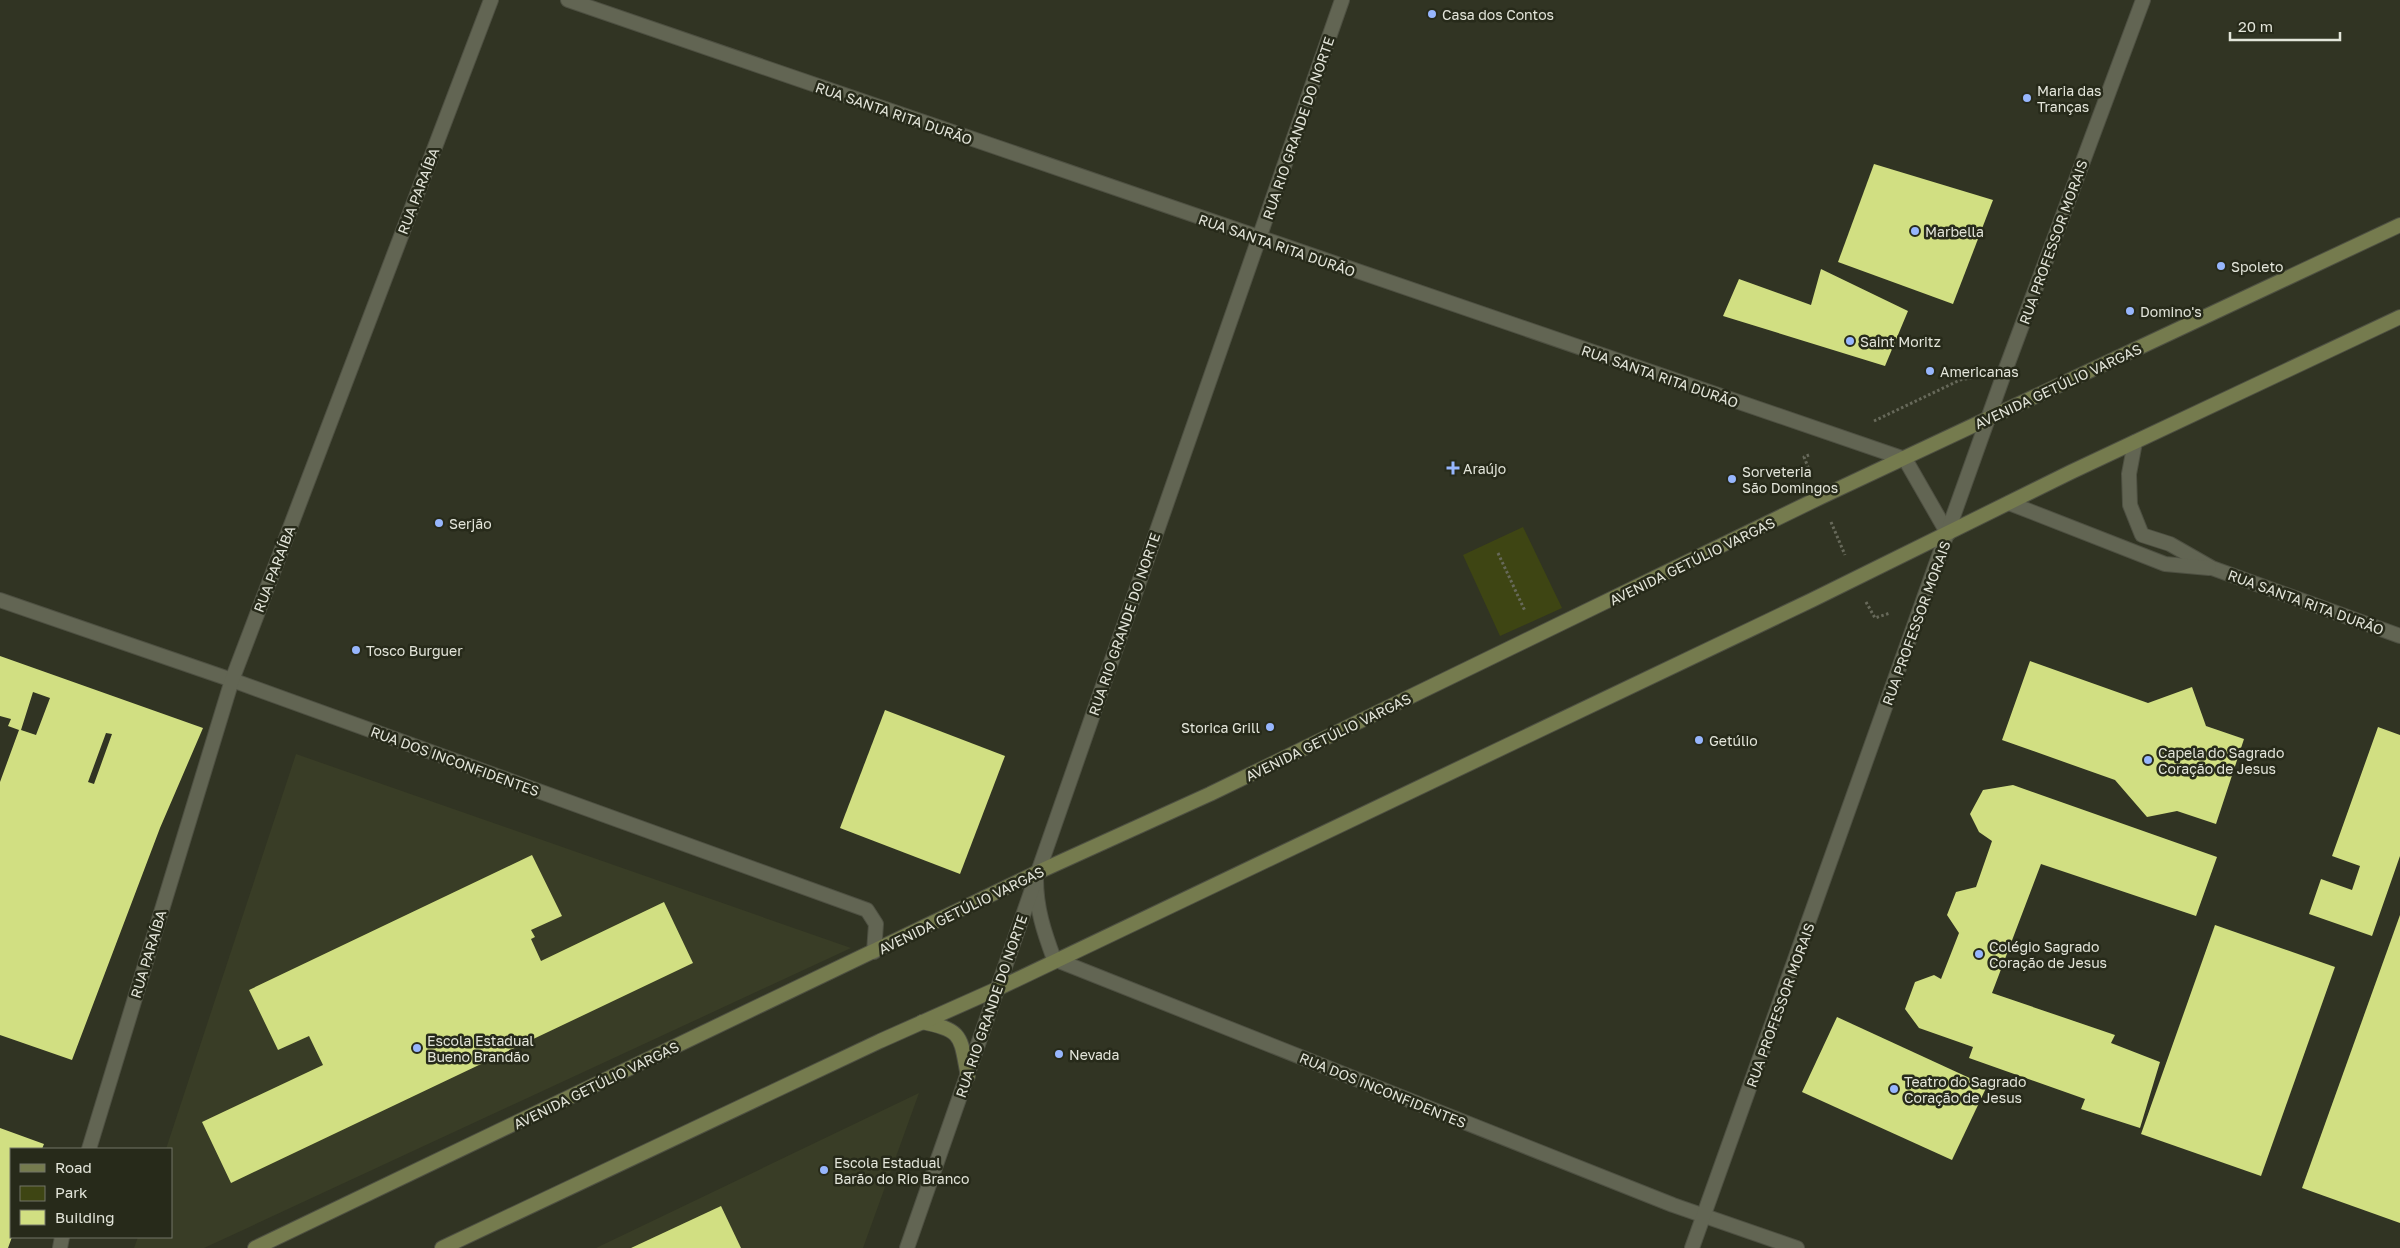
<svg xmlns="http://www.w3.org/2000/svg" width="2400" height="1248" font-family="'Golos Text',sans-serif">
  <rect width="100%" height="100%" fill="#313423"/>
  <g fill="#393d26">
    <polygon points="296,754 851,948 204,1248 134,1248 138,1237 171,1237 171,1149 166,1149"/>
    <polygon points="919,1093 863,1248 596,1248"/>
  </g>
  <polygon fill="#3e4513" points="1523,527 1562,608 1500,636 1463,555"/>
  <g fill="#d1df82" fill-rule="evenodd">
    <polygon points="1874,164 1993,200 1953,304 1838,262"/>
    <polygon points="1821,269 1908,311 1885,366 1723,316 1739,279 1811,305"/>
    <path d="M0,656l203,72 -43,100 -88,232 -72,-25v-253l19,-52 -11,-4 3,-7 -11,-3zM33,692l17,6 -14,37 -15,-5zM106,733l6,1 -18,50 -6,-2z"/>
    <polygon points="2030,661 2148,703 2192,687 2206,726 2244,739 2216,824 2177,811 2147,817 2115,780 2002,740"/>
    <polygon points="885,710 1005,756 960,874 840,828"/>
    <polygon points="2378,727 2400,735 2400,856 2372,936 2309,914 2321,879 2352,890 2360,866 2332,856"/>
    <polygon points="2013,785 2217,857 2196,916 2041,864 1992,993 2115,1035 2111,1043 2160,1062 2140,1128 2081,1109 2085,1099 1969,1058 1973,1047 1919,1028 1905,1009 1915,982 1934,975 1941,979 1959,933 1947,915 1956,892 1976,887 1992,841 1979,832 1970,814 1983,790"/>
    <polygon points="532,855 562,916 531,930 535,937 531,939 541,961 664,902 693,963 231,1183 202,1122 323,1065 309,1036 278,1050 249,990"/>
    <polygon points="2400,915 2400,1223 2302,1188"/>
    <polygon points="2215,925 2335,967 2261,1176 2141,1134"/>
    <polygon points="1837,1017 1987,1086 1952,1160 1802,1092"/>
    <polygon points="0,1128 44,1144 42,1149 11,1149 12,1237 8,1248 0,1248"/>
    <polygon points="721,1206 741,1248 631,1248"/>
  </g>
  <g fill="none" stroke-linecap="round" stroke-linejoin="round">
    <g stroke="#4e5042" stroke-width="16">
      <g id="minor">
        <polyline points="2135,442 2129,474 2130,505 2142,535 2170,544 2212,568 2400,636"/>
        <polyline points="2009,503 2165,564 2209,568"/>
        <polyline points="0,600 232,680 867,910 876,924 874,952"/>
        <path d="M1036,879c0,29 8,53 18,80l619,246 124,43"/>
        <polyline points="89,1149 232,680 491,0"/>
        <polyline points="60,1248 62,1237"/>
      </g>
    </g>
    <g stroke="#4e5042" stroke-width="16">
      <g id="tertiary">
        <polyline points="568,0 1905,459 1948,534"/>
        <polyline points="907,1248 1342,0"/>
        <polyline points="1692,1248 2005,371 2143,0"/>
      </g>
    </g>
    <g stroke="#4e5042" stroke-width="16">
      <g id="secondary">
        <path d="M922,1022c42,8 38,15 46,54"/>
        <polyline points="255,1248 1036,873 1210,794 1821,497 2400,225"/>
        <polyline points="442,1248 880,1041 999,988 1812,600 2071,472 2400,317"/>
      </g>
    </g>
    <g stroke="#67695a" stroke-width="3" stroke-dasharray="2.5 2.5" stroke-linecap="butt">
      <polyline points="1874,421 1960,380 1976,377"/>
      <polyline points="1809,455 1804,457 1810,472"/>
      <polyline points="1831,522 1845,555"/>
      <polyline points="1498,553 1525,611"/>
      <polyline points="1866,602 1875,618 1890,613"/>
    </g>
    <use href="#minor" stroke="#626553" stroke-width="14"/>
    <use href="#tertiary" stroke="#626553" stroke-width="14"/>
    <use href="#secondary" stroke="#757b4e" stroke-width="14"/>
  </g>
  <g fill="#97b6fd" stroke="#272a1a" stroke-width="2">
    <circle cx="1432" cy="14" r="5"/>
    <circle cx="2027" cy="98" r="5"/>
    <circle cx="1915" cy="231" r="5"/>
    <circle cx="2221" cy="266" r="5"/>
    <circle cx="2130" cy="311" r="5"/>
    <circle cx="1850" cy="341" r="5"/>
    <circle cx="1930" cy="371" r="5"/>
    <path d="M1450.5 460.5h5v5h5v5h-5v5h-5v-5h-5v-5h5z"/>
    <circle cx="1732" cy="479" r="5"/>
    <circle cx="439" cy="523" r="5"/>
    <circle cx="356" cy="650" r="5"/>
    <circle cx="1270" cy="727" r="5"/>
    <circle cx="1699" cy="740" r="5"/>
    <circle cx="2148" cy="760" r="5"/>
    <circle cx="1979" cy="954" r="5"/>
    <circle cx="417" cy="1048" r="5"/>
    <circle cx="1059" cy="1054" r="5"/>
    <circle cx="1894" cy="1089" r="5"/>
    <circle cx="824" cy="1170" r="5"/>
  </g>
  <g text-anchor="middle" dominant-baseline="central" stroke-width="5" stroke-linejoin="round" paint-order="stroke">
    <g font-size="14" fill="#e3e5da" stroke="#272a1a" text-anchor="start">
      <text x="1442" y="14">Casa dos Contos</text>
      <text x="2037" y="90">Maria das<tspan x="2037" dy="16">Tranças</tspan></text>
      <text x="1925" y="231">Marbella</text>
      <text x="2231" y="266">Spoleto</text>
      <text x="2140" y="311">Domino's</text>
      <text x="1860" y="341">Saint Moritz</text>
      <text x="1940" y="371">Americanas</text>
      <text x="1463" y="468">Araújo</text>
      <text x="1742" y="471">Sorveteria<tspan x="1742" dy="16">São Domingos</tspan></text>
      <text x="449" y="523">Serjão</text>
      <text x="366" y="650">Tosco Burguer</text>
      <text x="1260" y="727" text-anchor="end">Storica Grill</text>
      <text x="1709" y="740">Getúlio</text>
      <text x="2158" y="752">Capela do Sagrado<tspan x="2158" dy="16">Coração de Jesus</tspan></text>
      <text x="1989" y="946">Colégio Sagrado<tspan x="1989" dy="16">Coração de Jesus</tspan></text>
      <text x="427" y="1040">Escola Estadual<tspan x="427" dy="16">Bueno Brandão</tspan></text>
      <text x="1069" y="1054">Nevada</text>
      <text x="1904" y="1081">Teatro do Sagrado<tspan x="1904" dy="16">Coração de Jesus</tspan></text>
      <text x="834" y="1162">Escola Estadual<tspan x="834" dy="16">Barão do Rio Branco</tspan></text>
    </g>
    <g font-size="14" fill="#e3e5da" stroke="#272a1a">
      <text transform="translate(894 113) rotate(19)">RUA SANTA RITA DURÃO</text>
      <text transform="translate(1298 128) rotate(-71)">RUA RIO GRANDE DO NORTE</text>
      <text transform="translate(418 191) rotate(-69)">RUA PARAÍBA</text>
      <text transform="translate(2053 242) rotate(-70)">RUA PROFESSOR MORAIS</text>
      <text transform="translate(1277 245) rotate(19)">RUA SANTA RITA DURÃO</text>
      <text transform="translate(1660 376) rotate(19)">RUA SANTA RITA DURÃO</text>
      <text transform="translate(2058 386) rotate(-25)">AVENIDA GETÚLIO VARGAS</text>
      <text transform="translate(1692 561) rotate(-26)">AVENIDA GETÚLIO VARGAS</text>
      <text transform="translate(274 569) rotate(-69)">RUA PARAÍBA</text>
      <text transform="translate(2306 602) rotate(20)">RUA SANTA RITA DURÃO</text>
      <text transform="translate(1916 623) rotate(-70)">RUA PROFESSOR MORAIS</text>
      <text transform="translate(1124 624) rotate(-71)">RUA RIO GRANDE DO NORTE</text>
      <text transform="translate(1328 737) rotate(-26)">AVENIDA GETÚLIO VARGAS</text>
      <text transform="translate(455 761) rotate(20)">RUA DOS INCONFIDENTES</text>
      <text transform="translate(961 910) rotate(-26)">AVENIDA GETÚLIO VARGAS</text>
      <text transform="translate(148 954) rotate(-73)">RUA PARAÍBA</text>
      <text transform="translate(1780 1005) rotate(-70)">RUA PROFESSOR MORAIS</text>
      <text transform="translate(991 1006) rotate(-71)">RUA RIO GRANDE DO NORTE</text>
      <text transform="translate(596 1085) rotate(-26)">AVENIDA GETÚLIO VARGAS</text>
      <text transform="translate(1383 1090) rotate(22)">RUA DOS INCONFIDENTES</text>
    </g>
  </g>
  <rect x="10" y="1148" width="162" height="90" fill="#272a1a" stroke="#727567"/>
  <rect x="20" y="1164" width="25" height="8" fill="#757b4e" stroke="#727567"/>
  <text x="55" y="1173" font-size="15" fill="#e3e5da">Road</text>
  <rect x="20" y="1186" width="25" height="15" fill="#3e4513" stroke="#727567"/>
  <text x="55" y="1198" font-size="15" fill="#e3e5da">Park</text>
  <rect x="20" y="1210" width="25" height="15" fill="#d1df82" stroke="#727567"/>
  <text x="55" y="1223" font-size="15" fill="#e3e5da">Building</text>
  <path d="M2230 32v8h110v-8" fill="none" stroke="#e3e5da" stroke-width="2.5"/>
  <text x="2238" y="32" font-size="15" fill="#e3e5da" stroke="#272a1a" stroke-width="4" paint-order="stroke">20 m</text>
</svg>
